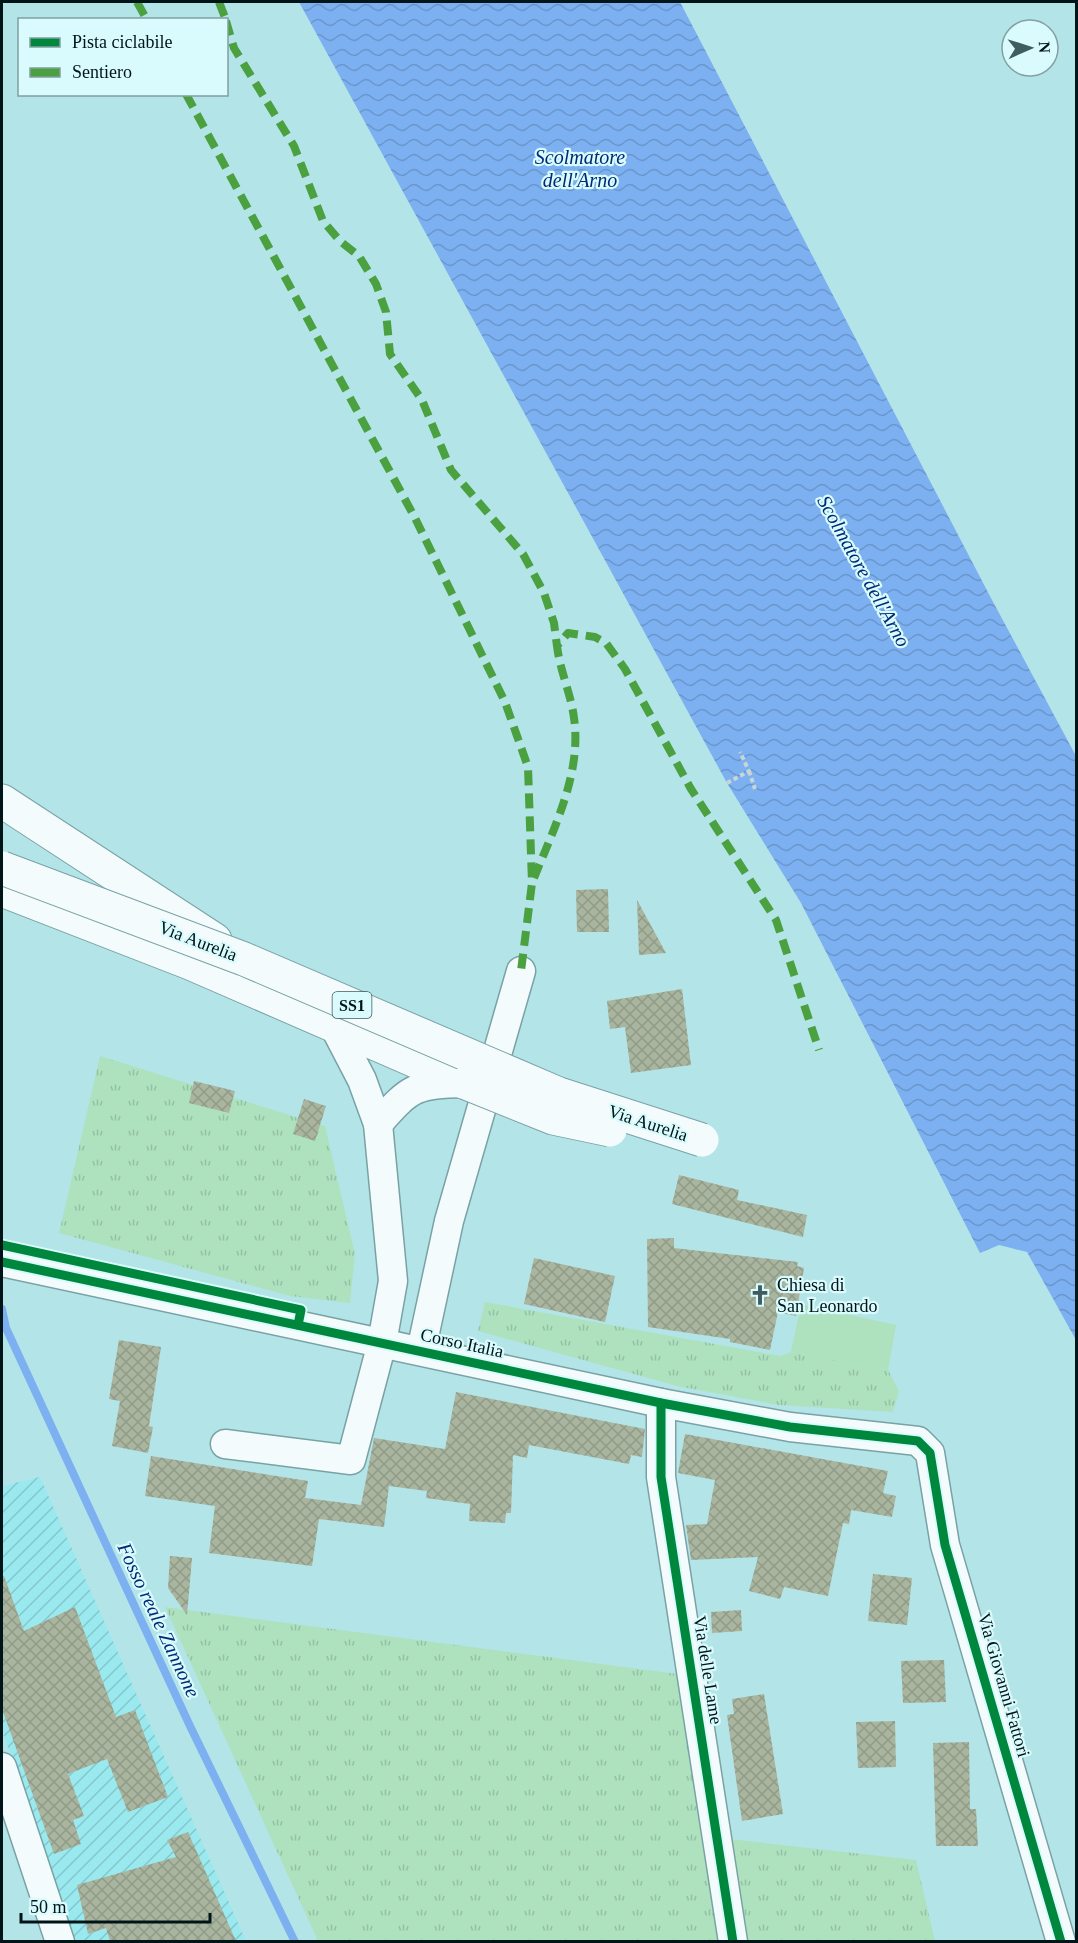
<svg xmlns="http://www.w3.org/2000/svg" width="1078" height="1943" font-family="Georgia,serif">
  <defs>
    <pattern id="industrial-furrows" width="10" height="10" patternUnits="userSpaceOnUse" patternTransform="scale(1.5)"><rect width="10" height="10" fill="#9ae9ef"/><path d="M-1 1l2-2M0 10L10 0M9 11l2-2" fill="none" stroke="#83c7cc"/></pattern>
    <pattern id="grass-tufts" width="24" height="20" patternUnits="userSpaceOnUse" patternTransform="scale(1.5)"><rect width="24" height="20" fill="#aee2bf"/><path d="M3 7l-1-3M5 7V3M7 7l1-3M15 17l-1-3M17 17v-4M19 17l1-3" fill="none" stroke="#94c1a3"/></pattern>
    <pattern id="water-waves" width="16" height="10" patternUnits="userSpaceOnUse" patternTransform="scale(1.5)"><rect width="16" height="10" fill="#7db0f0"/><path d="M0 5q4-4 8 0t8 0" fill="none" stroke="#6a96cd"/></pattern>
    <pattern id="building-cross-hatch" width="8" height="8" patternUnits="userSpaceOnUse" patternTransform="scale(1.5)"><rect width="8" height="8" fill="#aab59f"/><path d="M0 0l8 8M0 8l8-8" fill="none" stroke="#909b88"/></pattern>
  </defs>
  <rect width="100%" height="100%" fill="#b3e4e8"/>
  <polygon fill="url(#industrial-furrows)" points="40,1477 246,1941 74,1941 2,1730 2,1486"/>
  <g fill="url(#grass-tufts)">
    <polygon points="100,1056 325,1126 355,1254 350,1303 290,1296 59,1233"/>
    <polygon points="485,1302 780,1356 791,1352 888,1370 899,1391 893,1412 778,1405 677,1386 478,1331"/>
    <polygon points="165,1607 685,1675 712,1837 916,1860 935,1941 318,1941"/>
  </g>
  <polygon fill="#aee2bf" points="801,1304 896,1325 888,1370 791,1352"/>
  <polygon fill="url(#water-waves)" points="299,2 680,2 992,600 1076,756 1076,1340 1027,1252 999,1245 980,1253 801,903 727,783"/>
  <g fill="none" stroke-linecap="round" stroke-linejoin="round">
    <polyline stroke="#7db0f0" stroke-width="8" points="2,1309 6,1328 190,1726 295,1942"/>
  </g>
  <g fill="url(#building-cross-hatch)">
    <polygon points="608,889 609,932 577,932 576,890"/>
    <polygon points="637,900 666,953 639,955"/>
    <polygon points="682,989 691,1065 631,1073 625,1027 610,1029 607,1001"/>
    <polygon points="194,1081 235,1091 229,1113 189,1103"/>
    <polygon points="304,1099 326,1106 315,1141 293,1134"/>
    <polygon points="679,1175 739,1190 737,1200 807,1215 803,1237 672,1204"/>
    <polygon points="674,1238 674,1248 798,1262 797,1266 804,1268 796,1316 778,1312 770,1350 730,1342 730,1339 648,1327 647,1239"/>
    <polygon points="534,1258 615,1276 605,1322 524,1304"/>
    <polygon points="119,1340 161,1347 149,1426 153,1427 148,1453 112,1446 120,1401 109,1399"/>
    <polygon points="456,1392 645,1429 642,1457 631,1455 629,1464 529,1445 527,1458 513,1455 511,1513 506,1513 505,1523 469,1521 470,1504 426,1498 427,1491 389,1486 384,1527 319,1519 312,1566 209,1553 215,1506 145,1496 151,1456 308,1481 305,1498 361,1505 374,1438 445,1449"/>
    <polygon points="685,1434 888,1471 883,1493 896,1496 892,1517 851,1510 849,1524 843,1523 828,1596 784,1587 780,1599 749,1591 758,1557 691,1560 686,1525 707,1524 715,1480 678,1473"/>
    <polygon points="170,1556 192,1558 187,1615 168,1588"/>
    <polygon points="873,1574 912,1578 907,1625 868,1621"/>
    <polygon points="4,1576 24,1631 75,1607 116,1717 135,1710 168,1797 128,1812 107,1759 68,1774 84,1816 73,1820 81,1844 54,1854 2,1709 2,1577"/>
    <polygon points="741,1610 742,1631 712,1633 711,1612"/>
    <polygon points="944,1660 946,1702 903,1703 901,1661"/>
    <polygon points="764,1694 783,1814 742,1821 727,1715 734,1714 732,1699"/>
    <polygon points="895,1721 896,1767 858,1768 856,1722"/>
    <polygon points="969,1742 970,1809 976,1809 978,1846 936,1846 933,1743"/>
    <polygon points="188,1832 236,1941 110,1941 106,1928 88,1934 77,1885 176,1857 167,1840"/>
  </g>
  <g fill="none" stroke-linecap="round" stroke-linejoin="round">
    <g stroke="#79a2a5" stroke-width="31">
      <g id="minor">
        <path d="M378,1124c33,-38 38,-40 88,-41"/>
        <polyline points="2,1262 661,1403 790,1427 918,1441 930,1453 945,1545 1061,1942"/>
        <polyline points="421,1351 449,1221 521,971"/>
        <polyline points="661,1403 661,1477 733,1942"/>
        <polyline points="225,1444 351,1460 382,1343 393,1281 378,1124 362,1080 335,1028"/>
        <polyline points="2,1767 60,1942"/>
      </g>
    </g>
    <g stroke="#79a2a5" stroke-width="35">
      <polyline id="major" points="2,890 190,963 466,1083"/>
    </g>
    <g stroke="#79a2a5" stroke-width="35">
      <polyline id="highway" points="2,801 215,940"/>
    </g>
    <g stroke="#c7d6d7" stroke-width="4" stroke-dasharray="4.5 3" stroke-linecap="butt">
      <polyline points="749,771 755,789"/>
      <polyline points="727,783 749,771 740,752"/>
    </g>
    <use href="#minor" stroke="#f4fbfc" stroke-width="28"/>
    <use href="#major" stroke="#f4fbfc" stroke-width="33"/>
    <use href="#highway" stroke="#f4fbfc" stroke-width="33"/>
    <g stroke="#79a2a5" stroke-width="35" stroke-linecap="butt">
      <g id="major-bridge">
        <polyline points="2,868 244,959 559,1094 702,1140"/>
        <polyline points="466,1083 553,1118 610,1130"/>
      </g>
    </g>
    <use href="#major-bridge" stroke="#f4fbfc" stroke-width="33"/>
    <g stroke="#4ba040" stroke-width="8" stroke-dasharray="15 8" stroke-linecap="butt">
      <polyline points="137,2 147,20"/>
      <polyline points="219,2 226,20"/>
      <polyline points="226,21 234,48 294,146 323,221 340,241 359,256 376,284 386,312 390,354 422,400 451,470 523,554 544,593 554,623 557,646"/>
      <polyline points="186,94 415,518 505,702 528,767 532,883 521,971"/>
      <path d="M534,878c20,-50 48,-105 40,-160 -3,-24 -14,-47 -17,-72l11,-13 27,4 11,6 19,26 66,120 85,131 43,130"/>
    </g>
    <g stroke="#d9fbfd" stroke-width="13">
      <g id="cycleway">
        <polyline points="2,1245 301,1310 298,1325"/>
        <polyline points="2,1262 661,1403 790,1427 918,1441 930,1453 945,1545 1061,1942"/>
        <polyline points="661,1403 661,1477 733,1942"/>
      </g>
    </g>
    <use href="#cycleway" stroke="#00873e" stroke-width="9"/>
  </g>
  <defs>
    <g id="church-bare" transform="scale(1.62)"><path d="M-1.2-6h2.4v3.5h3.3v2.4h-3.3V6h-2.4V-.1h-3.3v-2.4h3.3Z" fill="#3f5d60" stroke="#d9fbfd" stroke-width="2.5" paint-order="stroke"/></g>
  </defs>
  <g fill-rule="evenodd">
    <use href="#church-bare" x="760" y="1295"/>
  </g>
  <g text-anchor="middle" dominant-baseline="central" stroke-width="4.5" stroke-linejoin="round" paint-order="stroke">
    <rect fill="#d9fbfd" stroke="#415a5c" stroke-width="1.5" x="332.5" y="992" width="39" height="26" rx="4.5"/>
    <g font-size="16" font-weight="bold" fill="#001517">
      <text x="352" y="1005">SS1</text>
    </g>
    <g font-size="18" fill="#001517" stroke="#d9fbfd">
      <text transform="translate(198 941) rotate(21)">Via Aurelia</text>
      <text transform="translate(648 1123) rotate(18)">Via Aurelia</text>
      <text transform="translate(462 1343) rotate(12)">Corso Italia</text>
      <text transform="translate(708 1670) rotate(81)">Via delle Lame</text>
      <text transform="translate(1004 1685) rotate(74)">Via Giovanni Fattori</text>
    </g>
    <g font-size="18" fill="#001517" stroke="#d9fbfd" text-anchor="start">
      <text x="777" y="1285">Chiesa di<tspan x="777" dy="21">San Leonardo</tspan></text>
    </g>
    <g font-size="20" font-style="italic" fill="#002a77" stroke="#d9fbfd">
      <text x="580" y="157">Scolmatore<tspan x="580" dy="23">dell'Arno</tspan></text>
      <text transform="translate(864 571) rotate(61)">Scolmatore dell'Arno</text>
      <text transform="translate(159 1620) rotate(65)">Fosso reale Zannone</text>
    </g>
  </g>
  <rect width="1078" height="1943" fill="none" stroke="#001517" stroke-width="6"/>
  <rect x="18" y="18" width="210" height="78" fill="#d9fbfd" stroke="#829fa1" stroke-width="1.5"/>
  <rect x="30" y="38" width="30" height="9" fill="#00873e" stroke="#829fa1" stroke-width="1.5"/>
  <text x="72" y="48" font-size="18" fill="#001517">Pista ciclabile</text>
  <rect x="30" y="68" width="30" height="9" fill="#4ba040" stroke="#829fa1" stroke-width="1.5"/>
  <text x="72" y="78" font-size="18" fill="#001517">Sentiero</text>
  <g transform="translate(1030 48) rotate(87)"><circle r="28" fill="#d9fbfd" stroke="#829fa1" stroke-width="1.5"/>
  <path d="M0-4.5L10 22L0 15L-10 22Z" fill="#3f5d60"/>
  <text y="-9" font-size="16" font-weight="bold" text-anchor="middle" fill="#001517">N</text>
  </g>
  <path d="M21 1913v9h189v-9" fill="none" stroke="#001517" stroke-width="3"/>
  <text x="30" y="1913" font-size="18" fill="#001517" stroke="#d9fbfd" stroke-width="4.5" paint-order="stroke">50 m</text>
</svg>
